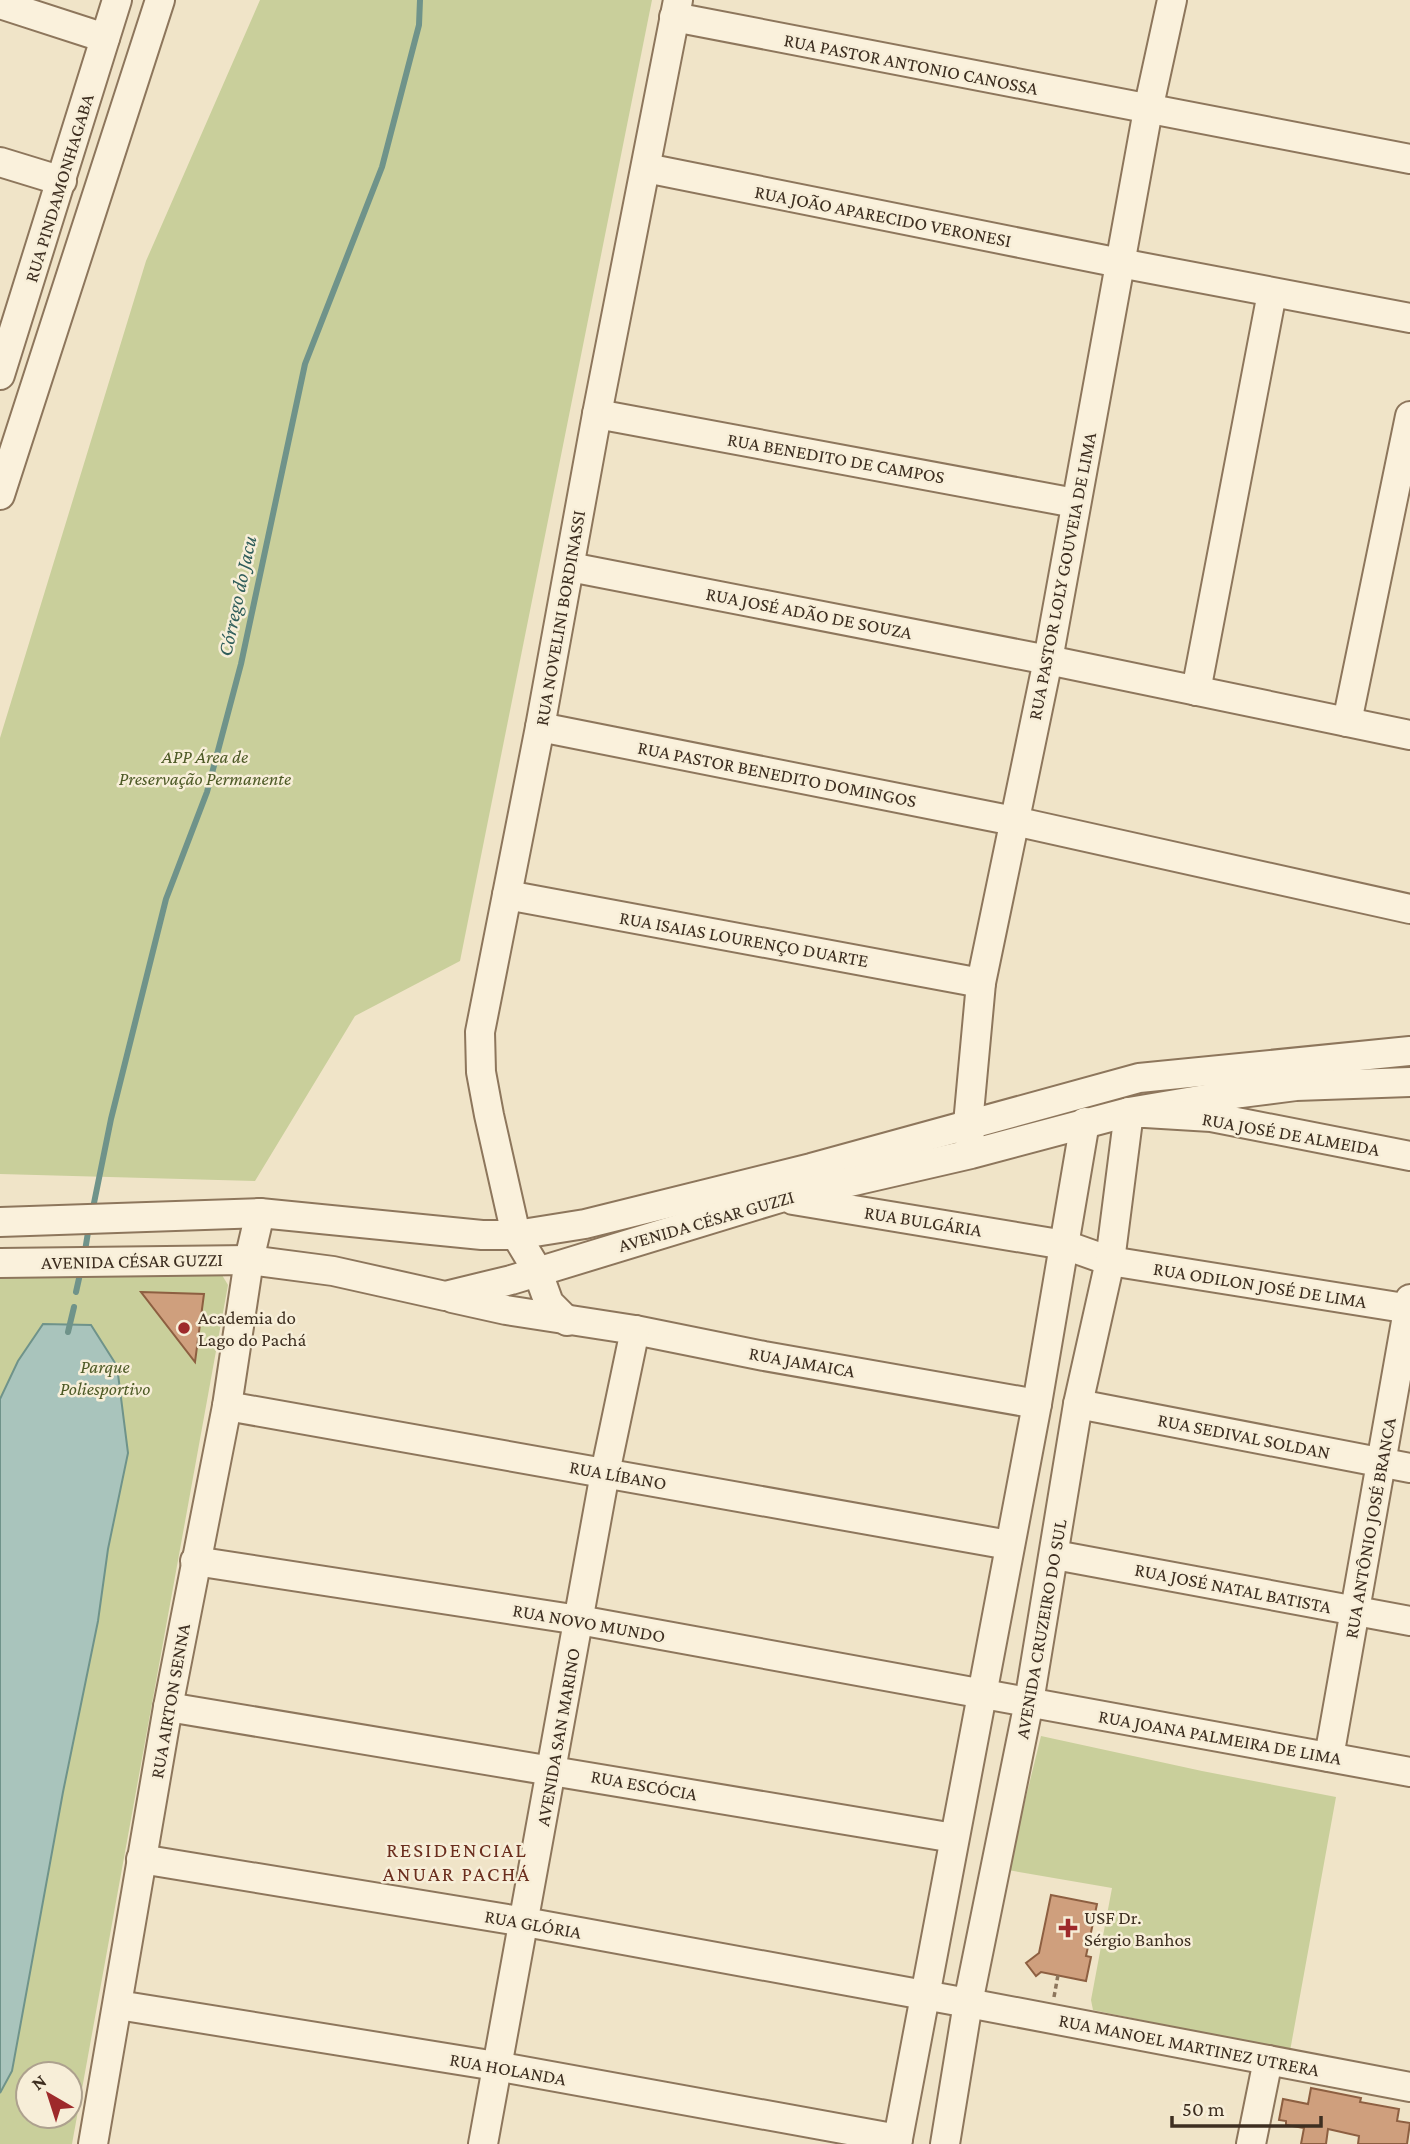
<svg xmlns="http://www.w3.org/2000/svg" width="1410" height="2144" font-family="'Crimson Pro',serif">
  <rect width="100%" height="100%" fill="#f0e4c8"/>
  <g fill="#c9cf9b" fill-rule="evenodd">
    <polygon points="260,0 652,0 460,961 355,1016 255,1181 0,1174 0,738 146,261"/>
    <path d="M207,1271l15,4 6,10 -156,859h-72v-870zM28,2074h42v42h-42z"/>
    <polygon points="1041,1736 1202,1771 1336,1797 1290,2051 1093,2010 1091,2000 1112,1888 1008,1870"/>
  </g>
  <polygon fill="#a9c4bc" stroke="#6f938a" stroke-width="2" points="43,1324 91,1325 117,1366 128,1453 108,1549 98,1621 63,1792 12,2071 0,2093 0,1399 18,1361"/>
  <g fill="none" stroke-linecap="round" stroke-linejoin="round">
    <g stroke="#6f938a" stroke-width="6">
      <polyline points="94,1203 111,1119 166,899 207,792 241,664 305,364 382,167 419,25 420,0"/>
      <polyline points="85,1251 89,1226"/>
      <polyline points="76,1292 80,1274"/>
      <polyline points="68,1332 74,1307"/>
    </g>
  </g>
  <g fill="#cf9f7d" stroke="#8d5f41" stroke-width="2">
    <polygon points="141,1292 204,1294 195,1362"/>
    <polygon points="1051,1895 1097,1904 1086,1956 1091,1957 1086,1981 1041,1972 1036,1976 1026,1963 1039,1953"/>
    <polygon points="1311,2088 1361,2098 1360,2102 1399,2109 1397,2121 1410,2123 1407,2144 1358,2144 1359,2136 1328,2129 1326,2144 1301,2144 1304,2128 1286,2125 1286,2121 1279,2120 1283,2099 1308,2104"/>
  </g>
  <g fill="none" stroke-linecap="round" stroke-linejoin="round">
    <g stroke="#8d765c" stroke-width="32">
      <g id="minor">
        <polyline points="0,4 105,38"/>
        <polyline points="674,17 1410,159"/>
        <polyline points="0,162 62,181"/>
        <polyline points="646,168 1120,263 1410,318"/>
        <polyline points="0,375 117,0"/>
        <polyline points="597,414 1075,503"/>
        <polyline points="0,495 160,0"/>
        <polyline points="570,567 1048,660 1410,735"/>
        <polyline points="1196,691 1272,293"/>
        <polyline points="1347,722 1410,416"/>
        <polyline points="540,727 1014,821 1410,909"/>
        <polyline points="507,895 981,983"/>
        <polyline points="970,1140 968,1124 981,983 1048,660 1148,110 1172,0"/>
        <polyline points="793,1200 1065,1245 1110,1261 1410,1309"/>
        <polyline points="0,1222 260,1213 482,1235 516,1235 585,1224 811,1168 1139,1078 1410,1051"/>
        <polyline points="0,1263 249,1260 333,1271 445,1296 511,1280 780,1198 971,1154 1129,1112 1241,1093 1296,1086 1410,1082"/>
        <polyline points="452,1298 506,1310 635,1330 764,1356 1037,1404"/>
        <polyline points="567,1321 549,1303 537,1270 516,1235 489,1115 481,1072 480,1032 540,727 597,414 678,0"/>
        <polyline points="1078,1404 1410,1468"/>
        <polyline points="227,1406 1009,1545"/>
        <polyline points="1055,1555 1410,1621"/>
        <polyline points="195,1561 579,1620 1410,1772"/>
        <polyline points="168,1707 954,1838"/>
        <polyline points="1329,1757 1410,1299"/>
        <polyline points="141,1859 525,1922 968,2003 1410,2087"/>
        <polyline points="118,2005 496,2066 898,2139"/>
        <polyline points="93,2144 168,1707 227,1406 249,1260 260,1213"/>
        <polyline points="483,2144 605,1473 635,1330"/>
        <polyline points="897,2144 1037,1404 1085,1122"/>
        <polyline points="945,2144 968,2003 1029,1702 1078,1404 1110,1261 1129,1112 1211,1117 1410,1156"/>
        <polyline points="1251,2144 1268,2060"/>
      </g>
    </g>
    <polyline stroke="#8d765c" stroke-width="3.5" stroke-dasharray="5 3.5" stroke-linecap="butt" points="1054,1997 1058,1975"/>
    <use href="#minor" stroke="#faf1dc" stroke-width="28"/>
  </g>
  <g fill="#9e2a2b" stroke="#f7eed8" stroke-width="2.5">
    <circle cx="184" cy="1328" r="7"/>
    <path d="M1064.5 1917.5h7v7h7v7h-7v7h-7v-7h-7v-7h7z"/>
  </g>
  <g text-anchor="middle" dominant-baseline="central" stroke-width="5" stroke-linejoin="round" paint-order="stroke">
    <g font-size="19" fill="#3d2e20" stroke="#f7eed8">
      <text transform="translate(911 64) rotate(11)">RUA PASTOR ANTONIO CANOSSA</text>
      <text transform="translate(59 188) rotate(-73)">RUA PINDAMONHAGABA</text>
      <text transform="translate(883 216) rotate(11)">RUA JOÃO APARECIDO VERONESI</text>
      <text transform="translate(836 458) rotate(10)">RUA BENEDITO DE CAMPOS</text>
      <text transform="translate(1062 576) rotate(-79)">RUA PASTOR LOLY GOUVEIA DE LIMA</text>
      <text transform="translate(809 613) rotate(11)">RUA JOSÉ ADÃO DE SOUZA</text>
      <text transform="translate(560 618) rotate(-80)">RUA NOVELINI BORDINASSI</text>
      <text transform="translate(777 774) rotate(11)">RUA PASTOR BENEDITO DOMINGOS</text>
      <text transform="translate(744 939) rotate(10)">RUA ISAIAS LOURENÇO DUARTE</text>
      <text transform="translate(1291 1134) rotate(10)">RUA JOSÉ DE ALMEIDA</text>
      <text transform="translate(706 1221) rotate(-16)">AVENIDA CÉSAR GUZZI</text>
      <text transform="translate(923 1221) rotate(9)">RUA BULGÁRIA</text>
      <text transform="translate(132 1261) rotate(-1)">AVENIDA CÉSAR GUZZI</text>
      <text transform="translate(1260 1285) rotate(9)">RUA ODILON JOSÉ DE LIMA</text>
      <text transform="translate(802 1362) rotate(10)">RUA JAMAICA</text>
      <text transform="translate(1244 1436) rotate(11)">RUA SEDIVAL SOLDAN</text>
      <text transform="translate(618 1475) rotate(10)">RUA LÍBANO</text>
      <text transform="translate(1370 1528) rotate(-80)">RUA ANTÔNIO JOSÉ BRANCA</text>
      <text transform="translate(1233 1588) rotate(11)">RUA JOSÉ NATAL BATISTA</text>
      <text transform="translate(589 1623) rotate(10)">RUA NOVO MUNDO</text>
      <text transform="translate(1041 1629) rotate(-80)">AVENIDA CRUZEIRO DO SUL</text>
      <text transform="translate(170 1701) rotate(-80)">RUA AIRTON SENNA</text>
      <text transform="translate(558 1737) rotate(-80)">AVENIDA SAN MARINO</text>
      <text transform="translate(1220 1737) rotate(10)">RUA JOANA PALMEIRA DE LIMA</text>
      <text transform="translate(644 1785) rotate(10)">RUA ESCÓCIA</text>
      <text transform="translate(533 1924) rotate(10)">RUA GLÓRIA</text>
      <text transform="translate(1189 2045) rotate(11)">RUA MANOEL MARTINEZ UTRERA</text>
      <text transform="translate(508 2069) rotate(10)">RUA HOLANDA</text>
    </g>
    <g font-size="19" font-style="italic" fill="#4d5a26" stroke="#f7eed8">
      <text x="205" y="756">APP Área de<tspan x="205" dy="22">Preservação Permanente</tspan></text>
      <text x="105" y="1366">Parque<tspan x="105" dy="22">Poliesportivo</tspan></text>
    </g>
    <g font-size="19" fill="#3d2e20" stroke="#f7eed8" text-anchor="start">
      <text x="198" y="1317">Academia do<tspan x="198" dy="22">Lago do Pachá</tspan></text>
      <text x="1084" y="1917">USF Dr.<tspan x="1084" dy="22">Sérgio Banhos</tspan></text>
    </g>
    <g font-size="21" font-style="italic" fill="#2f5d5a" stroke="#f7eed8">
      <text transform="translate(237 596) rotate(-78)">Córrego do Jacu</text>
    </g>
    <g font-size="21" letter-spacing="2" fill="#6b2e1e" stroke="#f7eed8">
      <text x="457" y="1850">RESIDENCIAL<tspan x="457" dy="24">ANUAR PACHÁ</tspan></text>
    </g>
  </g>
  <g transform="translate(49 2095) rotate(321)"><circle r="33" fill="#f7eed8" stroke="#ada18e" stroke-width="2"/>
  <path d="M0-5L12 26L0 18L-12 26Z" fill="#9e2a2b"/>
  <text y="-10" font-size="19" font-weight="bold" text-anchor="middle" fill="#3d2e20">N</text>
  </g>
  <path d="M1172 2116v10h149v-10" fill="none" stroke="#3d2e20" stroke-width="3.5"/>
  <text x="1182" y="2116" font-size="21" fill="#3d2e20" stroke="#f7eed8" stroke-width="5" paint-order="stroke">50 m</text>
</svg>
